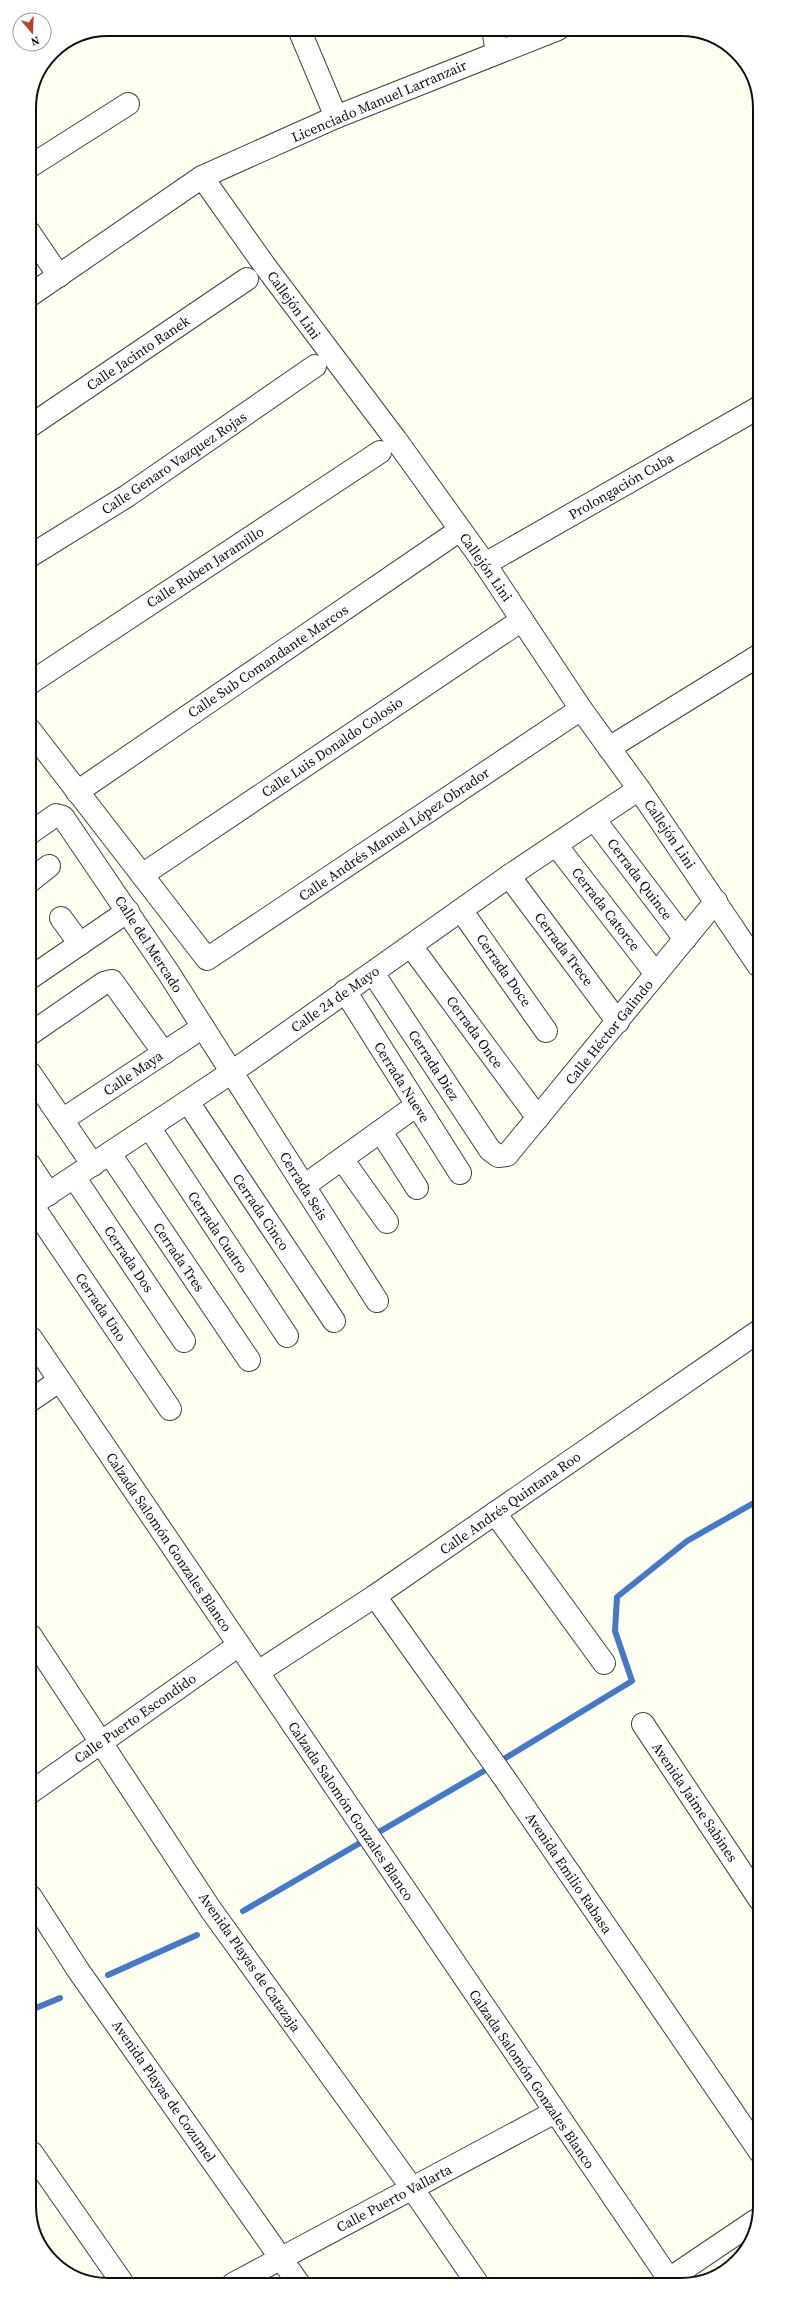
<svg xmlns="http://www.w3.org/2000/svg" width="789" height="2314" font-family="'Source Serif 4',serif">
  <rect width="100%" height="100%" fill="#fefef1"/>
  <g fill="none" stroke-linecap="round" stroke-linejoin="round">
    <g stroke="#4679c3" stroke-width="6">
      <polyline points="243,1911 489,1768 632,1681 615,1631 617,1597 687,1541 759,1500"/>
      <polyline points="108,1975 197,1935"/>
      <polyline points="31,2010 60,1998"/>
    </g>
    <g stroke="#424242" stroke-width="24">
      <g id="minor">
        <polyline points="299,29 336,117"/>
        <polyline points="493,29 497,52"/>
        <polyline points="29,167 128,104"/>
        <polyline points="202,177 265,266 396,440 485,564 581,709 639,789 758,965"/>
        <polyline points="29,232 59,276"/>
        <polyline points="29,296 202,177 336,117 558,29"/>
        <polyline points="30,426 247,279"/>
        <polyline points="30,556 127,496 315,366"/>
        <polyline points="485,564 758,408"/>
        <polyline points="30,683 380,452"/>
        <polyline points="30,730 207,959 581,709"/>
        <polyline points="609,748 758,656"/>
        <polyline points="77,792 460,530"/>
        <polyline points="594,819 685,939"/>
        <polyline points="30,833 56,815 63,817 168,972 377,1301"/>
        <polyline points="556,845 656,974"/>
        <polyline points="142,875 522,620"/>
        <polyline points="509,876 618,1022"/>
        <polyline points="30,881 49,866"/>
        <polyline points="461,910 546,1031"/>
        <polyline points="61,918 80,944"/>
        <polyline points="411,946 538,1118"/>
        <polyline points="373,973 490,1150 498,1156 507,1155 716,901"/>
        <polyline points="30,978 128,911"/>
        <polyline points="345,991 460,1173"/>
        <polyline points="30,1034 104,983 112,981 164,1053"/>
        <polyline points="30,1073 93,1165"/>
        <polyline points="188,1102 334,1321"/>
        <polyline points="62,1120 203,1027"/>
        <polyline points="149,1127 287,1336"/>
        <polyline points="381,1132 417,1188"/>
        <polyline points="110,1154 249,1360"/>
        <polyline points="342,1159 387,1222"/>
        <polyline points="30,1165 49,1194"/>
        <polyline points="74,1177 184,1341"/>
        <polyline points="304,1186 417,1105"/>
        <polyline points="32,1205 170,1409"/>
        <polyline points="30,1206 232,1072 509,876 639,789"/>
        <polyline points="31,1338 671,2282"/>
        <polyline points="31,1400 59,1381"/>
        <polyline points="495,1513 604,1663"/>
        <polyline points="375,1596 505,1779 760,2152"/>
        <polyline points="31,1636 211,1910 412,2188 477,2283"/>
        <polyline points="258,1672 375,1596 759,1331"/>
        <polyline points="643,1724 760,1900"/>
        <polyline points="31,1792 239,1645"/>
        <polyline points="31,1897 78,1970 299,2284"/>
        <polyline points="32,2153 124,2285"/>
        <polyline points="669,2279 755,2221"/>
        <polyline points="233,2284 555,2112"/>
      </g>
    </g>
    <use href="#minor" stroke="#fff" stroke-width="22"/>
  </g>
  <g text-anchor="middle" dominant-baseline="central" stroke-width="4" stroke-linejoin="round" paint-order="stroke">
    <g font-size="14" fill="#0f0f0f" stroke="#fff">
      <text transform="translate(379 101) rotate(-23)">Licenciado Manuel Larranzair</text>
      <text transform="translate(294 305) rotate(54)">Callejón Lini</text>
      <text transform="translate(138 353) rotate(-34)">Calle Jacinto Ranek</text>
      <text transform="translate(174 463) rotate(-34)">Calle Genaro Vazquez Rojas</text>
      <text transform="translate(621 486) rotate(-30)">Prolongación Cuba</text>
      <text transform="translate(205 567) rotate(-33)">Calle Ruben Jaramillo</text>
      <text transform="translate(486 567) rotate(55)">Callejón Lini</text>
      <text transform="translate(268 661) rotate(-34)">Calle Sub Comandante Marcos</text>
      <text transform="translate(332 747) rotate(-34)">Calle Luis Donaldo Colosio</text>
      <text transform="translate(394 834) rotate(-34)">Calle Andrés Manuel López Obrador</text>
      <text transform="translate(670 834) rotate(56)">Callejón Lini</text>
      <text transform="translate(640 879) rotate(53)">Cerrada Quince</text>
      <text transform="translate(606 909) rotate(52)">Cerrada Catorce</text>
      <text transform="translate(149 944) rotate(57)">Calle del Mercado</text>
      <text transform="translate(564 949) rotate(53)">Cerrada Trece</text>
      <text transform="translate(504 970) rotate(55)">Cerrada Doce</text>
      <text transform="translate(335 999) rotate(-35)">Calle 24 de Mayo</text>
      <text transform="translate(475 1032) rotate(54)">Cerrada Once</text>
      <text transform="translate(609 1032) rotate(-51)">Calle Héctor Galindo</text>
      <text transform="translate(434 1065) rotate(57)">Cerrada Diez</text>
      <text transform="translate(133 1073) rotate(-34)">Calle Maya</text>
      <text transform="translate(402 1082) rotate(58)">Cerrada Nueve</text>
      <text transform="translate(304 1186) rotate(58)">Cerrada Seis</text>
      <text transform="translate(261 1212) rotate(56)">Cerrada Cinco</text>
      <text transform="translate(218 1232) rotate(56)">Cerrada Cuatro</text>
      <text transform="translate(179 1257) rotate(56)">Cerrada Tres</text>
      <text transform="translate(129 1259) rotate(56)">Cerrada Dos</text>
      <text transform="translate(101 1307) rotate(56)">Cerrada Uno</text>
      <text transform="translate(510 1503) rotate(-35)">Calle Andrés Quintana Roo</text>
      <text transform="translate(169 1542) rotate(56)">Calzada Salomón Gonzales Blanco</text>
      <text transform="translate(135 1718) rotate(-35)">Calle Puerto Escondido</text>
      <text transform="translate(695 1802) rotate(56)">Avenida Jaime Sabines</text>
      <text transform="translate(351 1811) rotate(56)">Calzada Salomón Gonzales Blanco</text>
      <text transform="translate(569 1873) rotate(56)">Avenida Emilio Rabasa</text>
      <text transform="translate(250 1962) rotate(55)">Avenida Playas de Catazaja</text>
      <text transform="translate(532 2079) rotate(56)">Calzada Salomón Gonzales Blanco</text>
      <text transform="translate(164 2091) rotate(55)">Avenida Playas de Cozumel</text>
      <text transform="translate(394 2198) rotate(-28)">Calle Puerto Vallarta</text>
    </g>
  </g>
  <path d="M0 0H789V2314H0ZM108 36H681A72 72 0 0 1 753 108V2206A72 72 0 0 1 681 2278H108A72 72 0 0 1 36 2206V108A72 72 0 0 1 108 36Z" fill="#fff" fill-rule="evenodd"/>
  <path fill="none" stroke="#0f0f0f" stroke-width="2" d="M108 36H681A72 72 0 0 1 753 108V2206A72 72 0 0 1 681 2278H108A72 72 0 0 1 36 2206V108A72 72 0 0 1 108 36Z"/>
  <g transform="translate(32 32) rotate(161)"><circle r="19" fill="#ffffff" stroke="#9f9f9f"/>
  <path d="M0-3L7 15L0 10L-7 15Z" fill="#b54331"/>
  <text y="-6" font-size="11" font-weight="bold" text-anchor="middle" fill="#0f0f0f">N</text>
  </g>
</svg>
